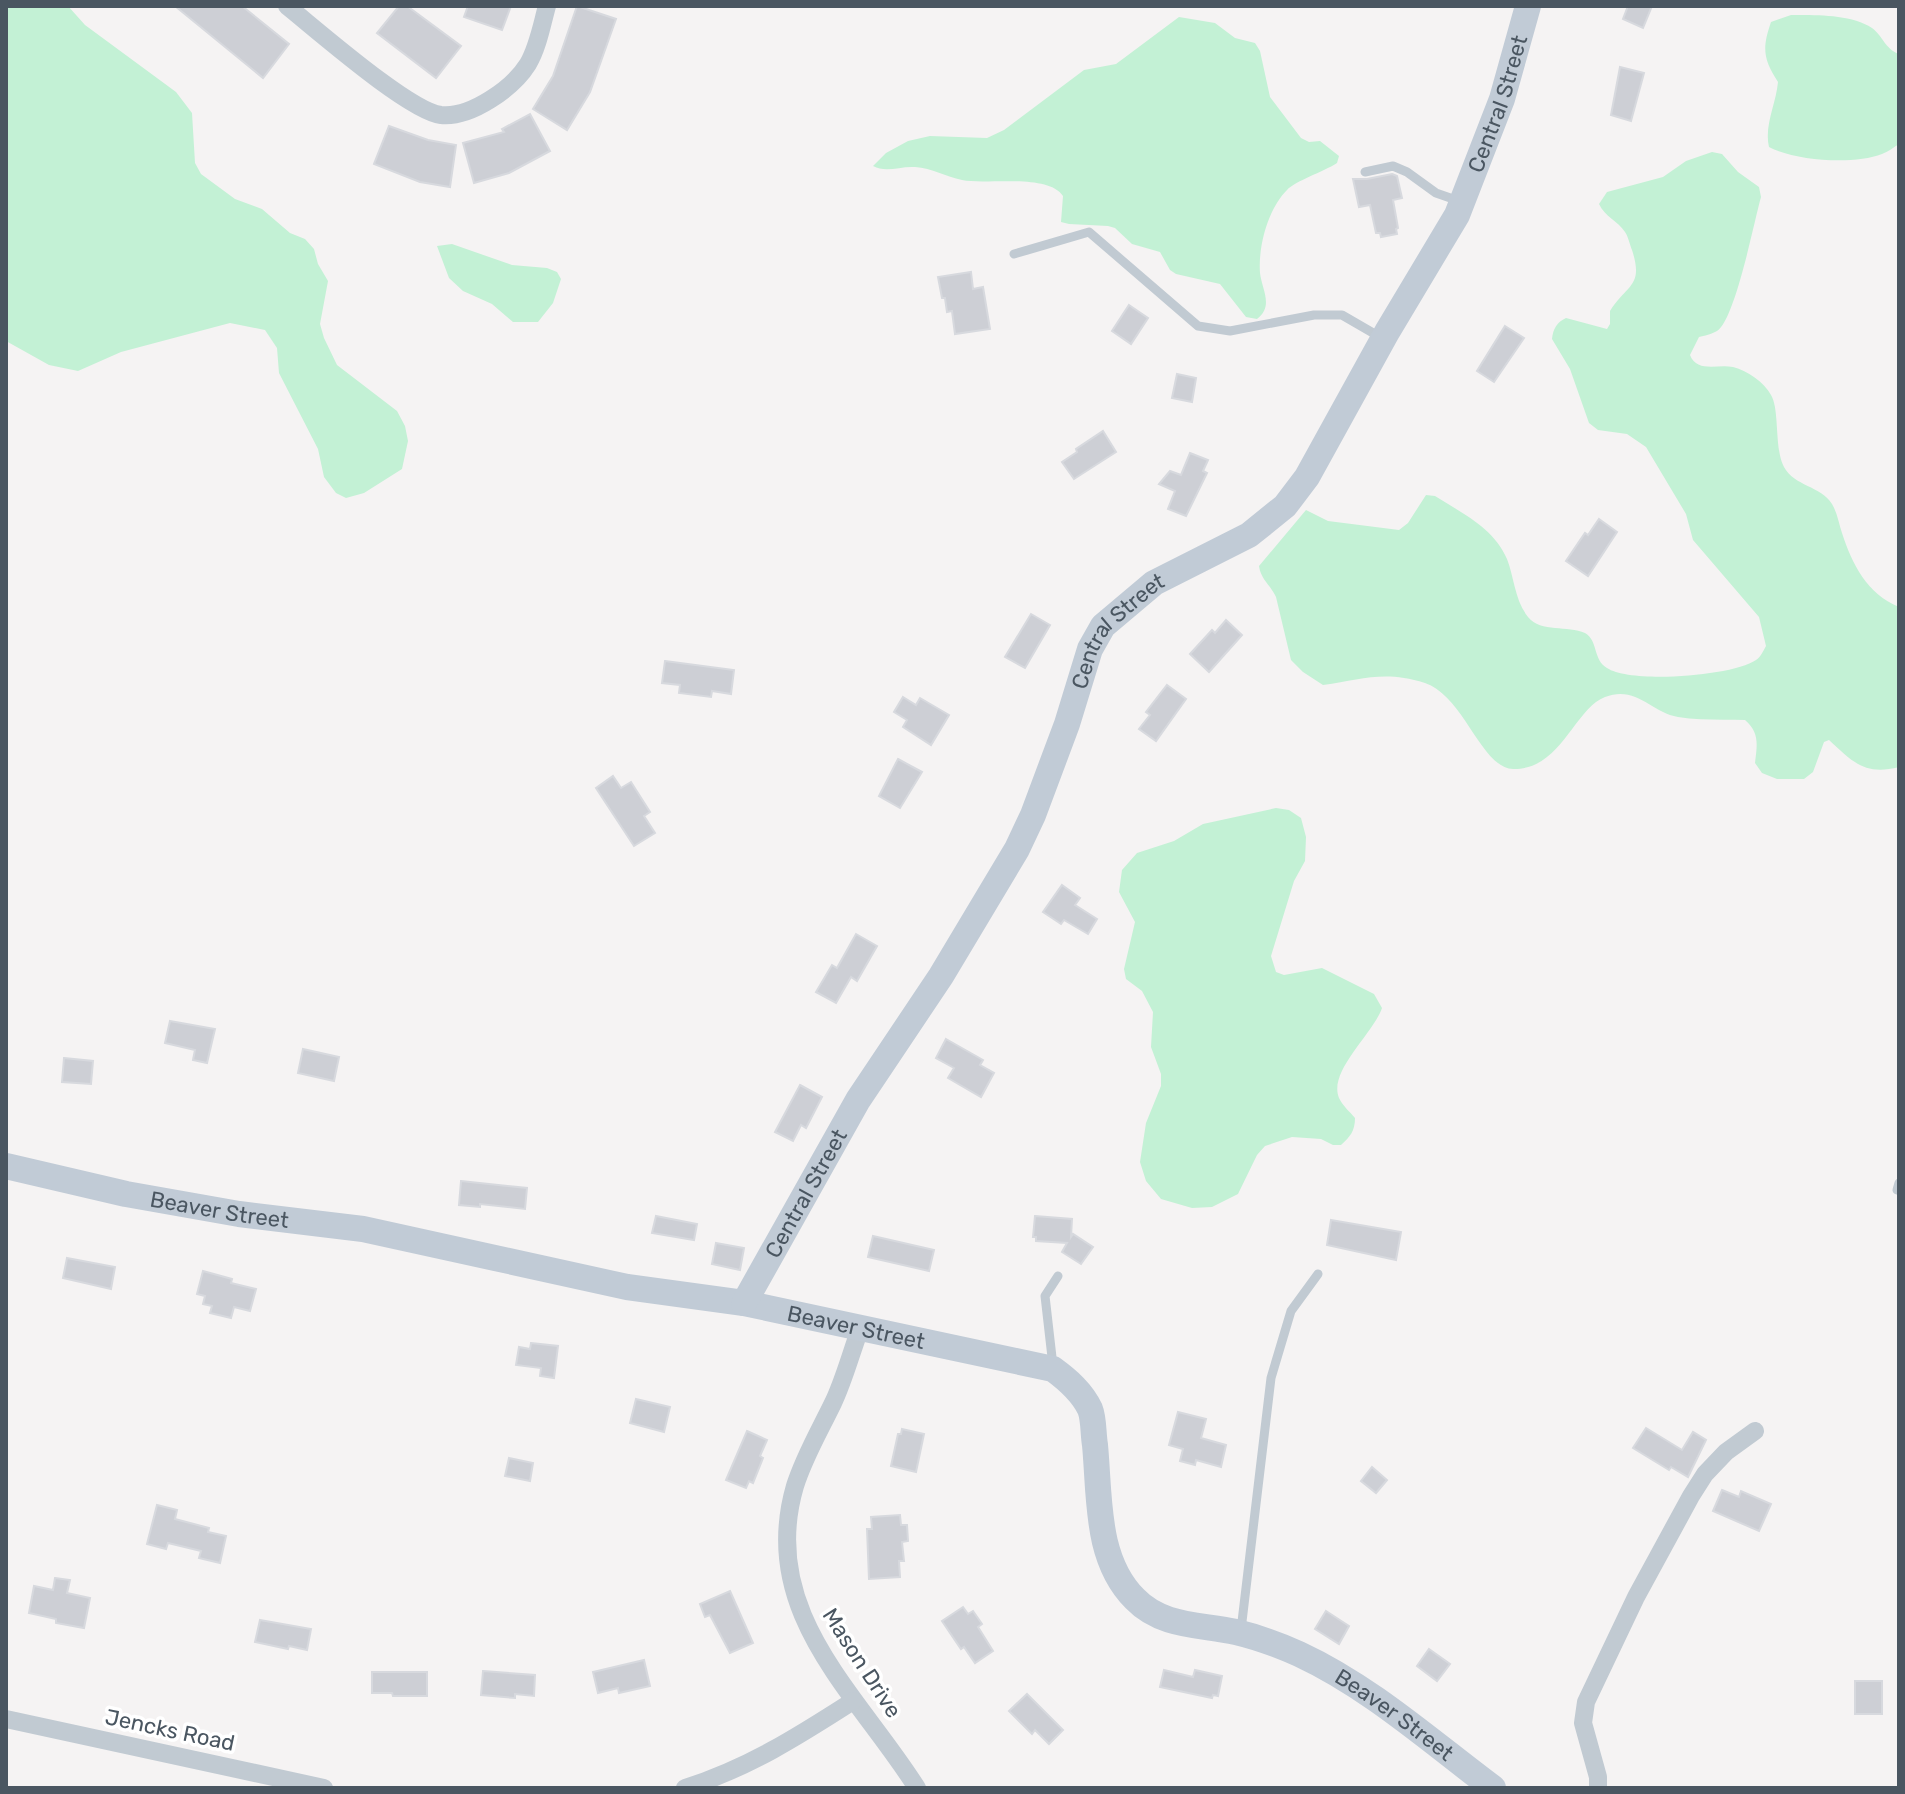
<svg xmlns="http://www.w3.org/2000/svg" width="1905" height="1794" font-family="Rubik,sans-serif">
  <rect width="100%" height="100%" fill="#f5f3f3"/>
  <g fill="#c3f1d5">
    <polygon points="6,6 68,6 85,25 176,92 192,113 195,163 201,174 235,199 262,209 290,233 305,239 314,249 318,264 328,281 320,324 324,338 337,365 397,411 405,426 408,441 402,469 364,493 346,498 336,493 324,477 318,449 279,373 277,348 265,330 230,323 121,352 78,371 49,365 6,341"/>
    <path d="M1791,15c24,0 60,-1 81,13 11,8 13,21 27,26v90c-5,3 -11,8 -17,10 -28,11 -87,7 -113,-7 -5,-21 7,-43 9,-65 -15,-23 -16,-34 -7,-60z"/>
    <path d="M1179,17l36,6 20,15 20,5 5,8 10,46 31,41 8,4 11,-1 19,15 -2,7c-14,9 -42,18 -50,27 -19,19 -29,56 -27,83 2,17 14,33 -3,46l-11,-2 -26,-33 -44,-10 -6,-4 -10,-18 -28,-8 -17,-16 -7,-2 -39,-2 -8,-2 2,-26c-15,-23 -78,-11 -101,-16 -16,-3 -30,-12 -47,-13 -15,-1 -29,6 -42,-1l13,-13 22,-12 22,-5 57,2 17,-8 80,-60 32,-6z"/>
    <path d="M1712,152l10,2 16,18 21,15 2,10c-7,25 -26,123 -44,134 -5,3 -13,5 -18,6l-9,18c7,18 27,9 43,12 15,4 31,15 38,28 9,15 3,53 13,72 10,19 37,19 48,37 5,8 7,20 10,29 10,31 25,61 57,74v160c-35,9 -47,-6 -70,-27l-5,2 -11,30 -9,7h-27l-15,-6 -7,-10c2,-18 5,-30 -10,-43 -21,-1 -45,1 -67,-3 -27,-5 -42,-32 -73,-20 -31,12 -44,73 -92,72 -32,-1 -49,-73 -88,-86 -42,-13 -63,-3 -102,2l-20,-13 -12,-12 -15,-63c-6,-13 -15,-17 -17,-31l47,-56 22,11 71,9 9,-7 18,-28 9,1c28,18 58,31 72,63 7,18 8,42 21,58 13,16 40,8 57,16 13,7 8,27 22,35 24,16 126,8 149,-8 5,-3 7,-9 10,-14l-7,-29 -66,-77 -7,-26 -40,-67 -19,-13 -29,-4 -9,-7 -19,-54 -18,-30c1,-10 5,-17 14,-21l41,11 3,-5v-13c17,-27 34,-24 22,-61 -2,-5 -4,-14 -7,-18 -7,-11 -20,-15 -26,-28l8,-12 56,-15 23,-16z"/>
    <polygon points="452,244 512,265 547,268 557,272 561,279 553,303 538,322 513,322 492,304 463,291 449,278 437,246"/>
    <path d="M1276,808l13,2 12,8 5,19 -1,24 -11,20 -23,75 5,16 8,3 38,-7 52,26 8,14c-9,26 -54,63 -43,90 3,7 11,14 16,20 0,13 -5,19 -14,27h-8l-12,-6 -29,-2 -27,9 -8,9 -19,39 -26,13 -20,1 -31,-9 -15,-18 -6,-19 6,-39 15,-37v-12l-10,-27 2,-35 -11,-21 -16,-12 -2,-10 11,-47 -16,-30 3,-22 15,-17 37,-12 29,-17z"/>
  </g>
  <g fill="#cdcfd5" stroke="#d7d9de" stroke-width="2">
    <polygon points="175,6 242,6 289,44 263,78"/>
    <polygon points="399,6 407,6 461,46 436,78 377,33"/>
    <polygon points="468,6 511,6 502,30 464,17"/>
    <polygon points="577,6 616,19 590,92 567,130 533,109 553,76"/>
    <polygon points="1628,6 1652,6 1643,28 1623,19"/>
    <polygon points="1620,67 1644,73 1631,121 1611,115"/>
    <polygon points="530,114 550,151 509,173 474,183 463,143 504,132 502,129"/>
    <polygon points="389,126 428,140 456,145 450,187 420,182 374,164"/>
    <polygon points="1392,174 1397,176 1402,198 1393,200 1398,228 1396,229 1397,234 1381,237 1380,233 1376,233 1370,205 1359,207 1353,179 1367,179"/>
    <polygon points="971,272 973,289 983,287 990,329 955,334 952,311 947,312 945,298 942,298 938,277"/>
    <polygon points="1129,305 1148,318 1131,344 1112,331"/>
    <polygon points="1505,326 1524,338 1494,382 1477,371"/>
    <polygon points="1177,374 1196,378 1192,402 1172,398"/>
    <polygon points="1103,431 1116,452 1074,479 1062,462 1077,452 1076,449"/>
    <polygon points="1190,453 1208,460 1203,471 1207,473 1186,516 1168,509 1175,491 1159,484 1170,471 1181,475"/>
    <polygon points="1599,519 1617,532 1588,576 1566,561 1585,533 1588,535"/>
    <polygon points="1031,614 1050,625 1025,668 1005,657"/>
    <polygon points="1226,620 1242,635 1209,672 1190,654 1212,630 1215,633"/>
    <polygon points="665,661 734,670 731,694 712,691 711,697 679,693 680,685 662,683"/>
    <polygon points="1167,685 1186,699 1156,741 1139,729 1150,715 1146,712"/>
    <polygon points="903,697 916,705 920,698 949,715 931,745 903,727 907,720 894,712"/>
    <polygon points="898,759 922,772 900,808 879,796"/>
    <polygon points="613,776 621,788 631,782 650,812 644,816 655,833 634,846 596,788"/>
    <polygon points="1062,885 1080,898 1075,905 1097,919 1088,934 1064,920 1061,924 1043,912"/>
    <polygon points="856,934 877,946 857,981 851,977 836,1003 816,992 832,965 837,968"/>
    <polygon points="170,1021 215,1029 207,1063 193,1060 195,1050 165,1043"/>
    <polygon points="946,1039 983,1060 980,1065 994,1073 981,1097 948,1078 954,1068 936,1058"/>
    <polygon points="303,1049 339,1057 334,1081 298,1073"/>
    <polygon points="64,1058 93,1061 91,1084 62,1082"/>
    <polygon points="800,1085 822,1097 806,1128 801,1125 793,1141 775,1132"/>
    <polygon points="461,1181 527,1188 525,1209 480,1204 480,1207 459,1205"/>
    <polygon points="656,1216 697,1224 694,1240 652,1233"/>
    <polygon points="1035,1216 1072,1219 1071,1237 1073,1234 1093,1247 1081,1264 1062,1252 1067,1243 1036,1241 1036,1237 1033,1237"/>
    <polygon points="1331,1220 1401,1232 1396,1260 1327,1245"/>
    <polygon points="873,1236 934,1250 929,1271 868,1257"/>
    <polygon points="716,1243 744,1248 740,1270 712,1264"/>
    <polygon points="67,1258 115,1267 111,1289 63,1278"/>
    <polygon points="203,1271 232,1279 231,1283 256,1289 250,1311 234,1307 231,1318 210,1313 212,1306 203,1304 205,1296 197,1294"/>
    <polygon points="531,1343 558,1346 554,1378 540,1376 541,1368 516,1365 519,1347 530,1349"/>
    <polygon points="636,1399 670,1407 664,1432 630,1423"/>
    <polygon points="1178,1412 1206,1419 1201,1438 1226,1445 1221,1467 1196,1460 1195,1465 1180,1461 1183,1449 1169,1445"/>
    <polygon points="1646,1428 1682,1450 1693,1432 1706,1440 1688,1477 1671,1467 1669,1470 1633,1448"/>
    <polygon points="902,1429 924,1434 916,1472 891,1466 898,1434 901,1434"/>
    <polygon points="747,1431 767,1440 760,1456 763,1458 753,1483 749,1481 746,1488 726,1480"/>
    <polygon points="509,1458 533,1463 530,1481 505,1476"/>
    <polygon points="1372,1467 1387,1480 1376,1493 1361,1481"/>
    <polygon points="1722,1490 1739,1497 1741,1491 1771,1504 1759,1531 1713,1511"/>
    <polygon points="157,1505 177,1510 175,1519 209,1528 208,1532 226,1536 220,1563 199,1558 201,1551 168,1543 166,1549 147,1544"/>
    <polygon points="900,1515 901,1525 907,1525 908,1541 902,1542 904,1561 899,1561 900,1577 869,1579 867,1529 872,1529 871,1517"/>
    <polygon points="55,1578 70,1580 67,1593 90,1598 84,1628 56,1623 56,1619 29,1613 34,1586 53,1590"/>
    <polygon points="730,1591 753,1643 730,1653 710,1615 705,1617 700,1604"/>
    <polygon points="963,1607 968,1614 973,1611 982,1624 978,1627 993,1651 975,1663 964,1647 961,1649 942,1621"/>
    <polygon points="1326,1611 1349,1626 1339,1644 1315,1629"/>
    <polygon points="260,1620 311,1629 307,1650 289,1646 288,1649 255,1642"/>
    <polygon points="1429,1649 1450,1664 1437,1681 1417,1666"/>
    <polygon points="644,1660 650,1686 619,1693 618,1688 598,1693 593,1672"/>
    <polygon points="1164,1670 1193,1677 1195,1670 1222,1676 1218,1696 1213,1695 1212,1698 1160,1687"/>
    <polygon points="483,1671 535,1675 534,1696 515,1694 515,1698 481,1695"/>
    <polygon points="372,1672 427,1672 427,1696 393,1696 392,1693 372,1693"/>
    <rect x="1855" y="1681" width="27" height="33"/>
    <polygon points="1027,1694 1063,1730 1049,1744 1035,1730 1032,1734 1009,1711"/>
  </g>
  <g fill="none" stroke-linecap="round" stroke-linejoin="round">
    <g stroke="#c1cad2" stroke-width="9">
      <polyline points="1365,172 1393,166 1407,172 1436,193 1459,201"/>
      <polyline points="1014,254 1089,232 1198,326 1230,331 1314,315 1342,315 1380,337"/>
      <polyline points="1897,1190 1899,1183"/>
      <polyline points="1053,1366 1045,1296 1058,1276"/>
      <polyline points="1241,1630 1271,1378 1291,1311 1318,1274"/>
    </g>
    <g stroke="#c1cad2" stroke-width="18">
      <path d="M287,6c30,24 122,105 154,109 30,3 72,-27 87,-51 10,-17 14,-40 19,-58"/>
      <path d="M860,1329c-9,24 -16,51 -27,74 -13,27 -29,54 -38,83 -37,126 62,207 122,302"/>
      <polyline points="6,1719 324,1788"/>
      <path d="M685,1788c63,-20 112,-51 168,-87"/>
      <polyline points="1598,1788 1598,1777 1583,1723 1586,1702 1636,1597 1691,1496 1705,1474 1726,1452 1755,1431"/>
    </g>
    <g stroke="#c1cbd6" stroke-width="26">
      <path id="s1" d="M6,1166l120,28 113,20 124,15 264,58 117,16 309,66c15,11 29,23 37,40 4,10 3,24 5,36 5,52 0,114 40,154 27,28 65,25 101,33 21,5 43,13 63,22 71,33 131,87 194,134"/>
      <path id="s2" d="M744,1303l114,-203 83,-124 76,-127 16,-34 34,-91 23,-75 13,-23 51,-43 95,-48 36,-29 22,-29 80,-145 70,-117 45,-116 26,-93"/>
    </g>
  </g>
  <g text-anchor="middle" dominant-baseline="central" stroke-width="7" stroke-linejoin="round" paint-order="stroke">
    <g font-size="22" fill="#4a5661" stroke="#fff">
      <text stroke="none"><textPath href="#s2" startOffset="1446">Central Street</textPath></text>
      <text stroke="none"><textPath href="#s2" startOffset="774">Central Street</textPath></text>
      <text stroke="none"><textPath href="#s2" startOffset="126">Central Street</textPath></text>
      <text stroke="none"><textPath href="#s1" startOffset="218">Beaver Street</textPath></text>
      <text stroke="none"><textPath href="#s1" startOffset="866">Beaver Street</textPath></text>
      <text transform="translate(862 1663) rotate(57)">Mason Drive</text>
      <text stroke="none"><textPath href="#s1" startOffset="1610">Beaver Street</textPath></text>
      <text transform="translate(170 1730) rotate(12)">Jencks Road</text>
    </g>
  </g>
  <rect width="1905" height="1794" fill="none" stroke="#4a5661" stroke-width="16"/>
</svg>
